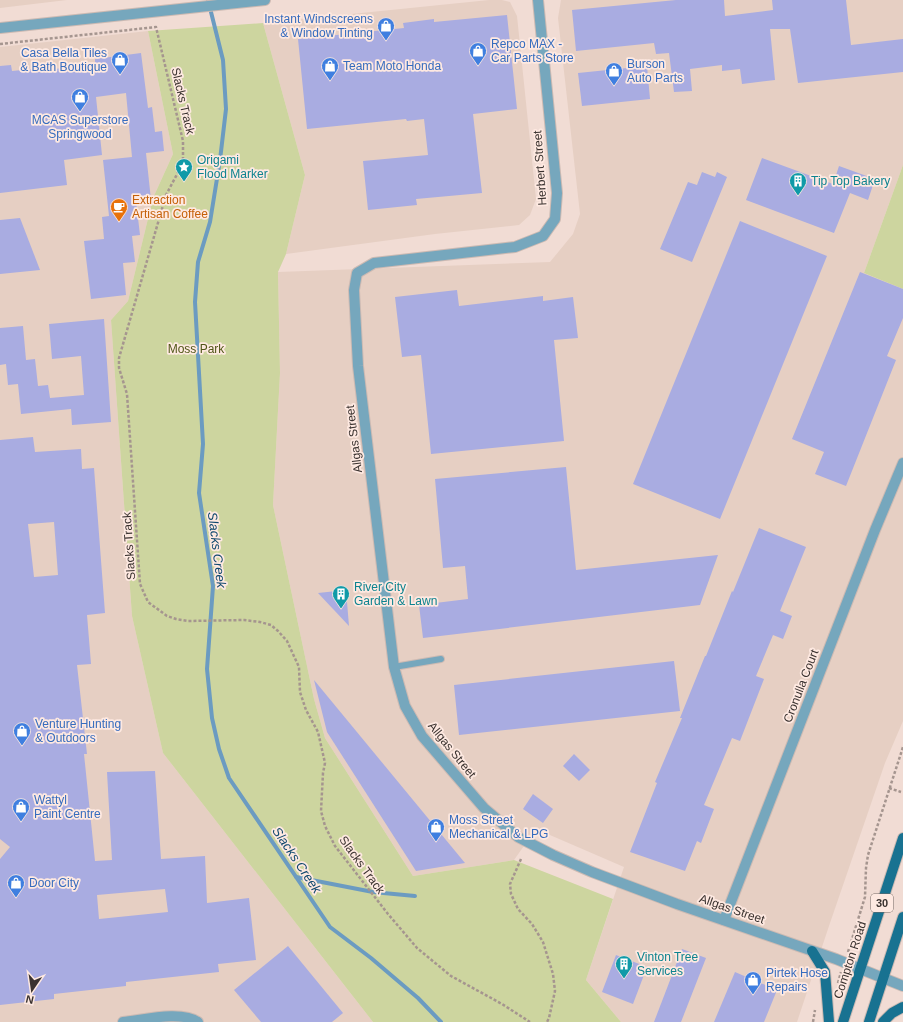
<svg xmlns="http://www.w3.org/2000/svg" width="903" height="1022" font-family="Arial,sans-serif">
  <rect width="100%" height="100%" fill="#f1dcd4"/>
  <g fill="#e6cfc3">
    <polygon points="0,0 67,0 0,8"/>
    <polygon points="489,0 502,0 510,2 517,16 536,199 530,215 519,225 435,234 286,254 305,175 263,23"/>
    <polygon points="561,0 903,0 903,165 864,273 903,289 903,721 885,763 830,923 797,1022 621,1022 586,980 624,867 536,829 514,860 413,876 325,738 314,699 273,505 280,373 278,272 550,262 573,234 580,214 558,18"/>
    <polygon points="148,31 173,154 153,198 128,301 111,320 132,616 163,753 373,1022 0,1022 0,47"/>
  </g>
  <g fill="#cdd59f">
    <polygon points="263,23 305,175 286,254 278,272 280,373 273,505 314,699 325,738 413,876 514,860 613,899 586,980 621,1022 373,1022 163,753 132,616 111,320 128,301 153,198 173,154 148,31"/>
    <polygon points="903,165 903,289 864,273"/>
  </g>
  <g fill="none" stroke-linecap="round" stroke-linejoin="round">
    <g stroke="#6b9bc1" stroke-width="4">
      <polyline points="208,0 223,60 226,109 220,160 210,222 198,262 195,302 203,444 199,493 213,586 207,669 212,718 219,749 229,778 330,927 371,958 418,998 441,1022"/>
      <polyline points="296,877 373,892 415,896"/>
    </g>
  </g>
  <g fill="#a9ace1" fill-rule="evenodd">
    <polygon points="676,0 724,0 725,16 773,10 772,0 846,0 851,45 903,39 903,72 798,83 790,29 770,29 775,80 742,84 740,69 722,71 722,65 690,69 692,91 674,92 669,53 656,54 654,43 576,51 572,10"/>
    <polygon points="507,15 517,109 473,114 482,193 416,199 417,205 368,210 363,161 428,155 424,119 407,121 406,119 307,129 298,39 404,28 403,23 434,19 434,22"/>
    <polygon points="141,53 148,108 152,107 155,132 162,131 164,151 146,153 151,200 136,201 140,235 132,236 135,262 123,263 126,295 91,299 84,241 104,239 102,217 109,216 103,160 132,157 126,93 96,97 102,155 64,160 67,185 0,193 0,66 11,65 12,71 42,68 43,70 95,65 95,59"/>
    <polygon points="647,66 650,99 582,106 578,73"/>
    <polygon points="762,158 833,184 839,166 875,179 868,200 850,193 834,233 746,200"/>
    <polygon points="702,172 715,177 717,172 727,177 692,262 660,249 688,182 697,185"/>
    <polygon points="20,218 40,270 0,274 0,220"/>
    <polygon points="740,221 827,256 720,519 633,484"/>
    <polygon points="860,272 903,289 903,318 887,356 896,360 846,486 815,474 824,452 792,439"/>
    <polygon points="457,290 459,306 543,296 543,301 573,297 578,338 554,340 564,441 431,454 421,355 402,357 395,297"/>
    <polygon points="104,319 111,422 72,425 71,409 21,414 18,384 8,385 6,364 0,365 0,328 23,326 26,360 35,359 38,386 48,385 50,398 84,395 81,356 52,359 49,324"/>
    <path d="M33,437l2,15 46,-3 1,20 12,-1 11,145 -18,2 4,49 -14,1 10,89h-3l11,107 17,-1 -5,-88 48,-1 6,88 44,-3 2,47 42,-5 7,62 -38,4 1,8 -93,10v4l-72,8v5l-54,6v-146l10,-12 -10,-8v-399zM54,522l4,53 -24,2 -6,-53zM165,889l3,23 -69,7 -2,-24z"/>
    <polygon points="566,467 576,570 718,555 700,605 423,638 419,605 468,599 465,566 443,568 435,479"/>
    <polygon points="759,528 806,547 780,611 792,616 783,639 773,635 756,676 764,679 740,741 732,738 704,805 714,809 701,843 697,841 685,871 630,852 657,783 655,782 682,718 680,718 705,656 706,656 732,591 733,592"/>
    <polygon points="346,590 349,626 318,593"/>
    <polygon points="674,661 680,711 459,735 454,685"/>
    <polygon points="314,680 465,863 416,871 327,732"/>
    <polygon points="574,754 590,770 579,781 563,766"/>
    <polygon points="533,794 553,809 543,823 523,809"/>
    <polygon points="288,946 343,1013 332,1022 261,1022 234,990"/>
    <polygon points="682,949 706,958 681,1022 654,1022"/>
    <polygon points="616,955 647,967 633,1004 602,992"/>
    <polygon points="735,972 777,990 764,1022 714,1022"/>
  </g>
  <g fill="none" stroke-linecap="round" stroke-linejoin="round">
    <g stroke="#ccbab3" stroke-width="8">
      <polyline id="service" points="394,667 441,659"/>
    </g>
    <g stroke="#ccbab3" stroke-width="12">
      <g id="minor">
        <polyline points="724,920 875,530 903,463"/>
        <polyline points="883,978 903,986"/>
        <path d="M123,1022c20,-2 58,-12 75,0"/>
      </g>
    </g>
    <g stroke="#ccbab3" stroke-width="12">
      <g id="tertiary">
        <polyline points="538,0 557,193 555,219 543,236 515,247 374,263 357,273 354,290 358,366 394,667 405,706 422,736 484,808 518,837 553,855 592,872 677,904 836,959 883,978"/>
        <polyline points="0,28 265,0"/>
      </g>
    </g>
    <g stroke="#ccbab3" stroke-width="12">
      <g id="primary">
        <polyline points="812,951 825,972 829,1022"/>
        <polyline points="843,1022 903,838"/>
        <polyline points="869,1022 903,917"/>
        <polyline points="883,1022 892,1013 903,1007"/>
      </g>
    </g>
    <g stroke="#a5958f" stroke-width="2.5" stroke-dasharray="3 2" stroke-linecap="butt">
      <polyline points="0,44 156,27 183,141 183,163 166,195 119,358 119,368 127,394 140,584 148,602 167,616 176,619 188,621 244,620 260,622 271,625 278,631 287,641 299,667 300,692 306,710 318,732 325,763 323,773 321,811 325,826 335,846 388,914 417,948 451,976 502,1004 530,1022"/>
      <polyline points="889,788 901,792"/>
      <polyline points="521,859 510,884 511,894 518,909 532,924 543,942 553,974 555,991 549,1018 547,1022"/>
      <polyline points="848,952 865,897 866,868 868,855 903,747"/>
      <polyline points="838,983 841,972"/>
      <polyline points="813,1022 815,1010"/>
    </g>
    <use href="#service" stroke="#76a7bd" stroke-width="6"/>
    <use href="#minor" stroke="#76a7bd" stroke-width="10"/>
    <use href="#tertiary" stroke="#76a7bd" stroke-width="10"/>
    <use href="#primary" stroke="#187291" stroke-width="10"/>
  </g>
  <defs>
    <g id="shop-pin" transform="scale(0.9)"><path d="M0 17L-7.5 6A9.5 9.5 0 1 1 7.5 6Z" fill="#3f7fe0" stroke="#fee9e1"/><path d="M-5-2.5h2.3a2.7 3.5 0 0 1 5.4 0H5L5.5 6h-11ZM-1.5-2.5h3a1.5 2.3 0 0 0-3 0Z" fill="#fff"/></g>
    <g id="sight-pin" transform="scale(0.9)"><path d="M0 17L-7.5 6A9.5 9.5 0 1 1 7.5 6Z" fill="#0f9aa8" stroke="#fee9e1"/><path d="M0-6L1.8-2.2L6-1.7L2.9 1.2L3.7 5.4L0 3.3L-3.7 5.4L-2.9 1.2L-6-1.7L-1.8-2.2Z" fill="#fff"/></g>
    <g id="building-pin" transform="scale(0.9)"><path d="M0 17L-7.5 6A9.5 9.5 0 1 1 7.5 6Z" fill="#0f9aa8" stroke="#fee9e1"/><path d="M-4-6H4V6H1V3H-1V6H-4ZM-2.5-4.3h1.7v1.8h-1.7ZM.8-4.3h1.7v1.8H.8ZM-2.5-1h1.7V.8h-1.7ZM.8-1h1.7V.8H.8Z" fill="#fff"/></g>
    <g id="cafe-pin" transform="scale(0.9)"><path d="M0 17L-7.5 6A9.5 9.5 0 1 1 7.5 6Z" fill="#e8710a" stroke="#fee9e1"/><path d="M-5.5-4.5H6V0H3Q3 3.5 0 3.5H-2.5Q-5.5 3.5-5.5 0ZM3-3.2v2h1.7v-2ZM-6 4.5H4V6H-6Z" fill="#fff"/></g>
  </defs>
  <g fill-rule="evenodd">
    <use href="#shop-pin" x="386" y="26"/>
    <use href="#shop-pin" x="478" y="51"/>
    <use href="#shop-pin" x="120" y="60"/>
    <use href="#shop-pin" x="330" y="66"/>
    <use href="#shop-pin" x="614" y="71"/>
    <use href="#shop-pin" x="80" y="97"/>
    <use href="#sight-pin" x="184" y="167"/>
    <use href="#building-pin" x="798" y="181"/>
    <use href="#cafe-pin" x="119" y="207"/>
    <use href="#building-pin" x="341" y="594"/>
    <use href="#shop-pin" x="22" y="731"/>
    <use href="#shop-pin" x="21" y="807"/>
    <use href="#shop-pin" x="436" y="827"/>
    <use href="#shop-pin" x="16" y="883"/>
    <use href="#building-pin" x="624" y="964"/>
    <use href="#shop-pin" x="753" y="980"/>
  </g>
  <g text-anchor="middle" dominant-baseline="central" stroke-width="3.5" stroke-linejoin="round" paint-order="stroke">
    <rect fill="#fee9e1" stroke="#756964" stroke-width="1" x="871" y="894" width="22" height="18" rx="3"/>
    <g font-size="11" font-weight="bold" fill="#3a322f">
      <text x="882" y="903">30</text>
    </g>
    <g font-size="12" fill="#366cbe" stroke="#fee9e1" text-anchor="start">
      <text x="373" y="19" text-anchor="end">Instant Windscreens<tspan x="373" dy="14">&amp; Window Tinting</tspan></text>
      <text x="491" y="44">Repco MAX -<tspan x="491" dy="14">Car Parts Store</tspan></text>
      <text x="107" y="53" text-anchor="end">Casa Bella Tiles<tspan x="107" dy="14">&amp; Bath Boutique</tspan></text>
      <text x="627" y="64">Burson<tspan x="627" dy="14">Auto Parts</tspan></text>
      <text x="343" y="66">Team Moto Honda</text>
      <text x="80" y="120" text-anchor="middle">MCAS Superstore<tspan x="80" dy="14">Springwood</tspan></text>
      <text x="35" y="724">Venture Hunting<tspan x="35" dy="14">&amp; Outdoors</tspan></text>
      <text x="34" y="800">Wattyl<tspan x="34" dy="14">Paint Centre</tspan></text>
      <text x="449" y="820">Moss Street<tspan x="449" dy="14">Mechanical &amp; LPG</tspan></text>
      <text x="29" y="883">Door City</text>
      <text x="766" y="973">Pirtek Hose<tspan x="766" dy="14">Repairs</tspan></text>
    </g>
    <g font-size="12" fill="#3a322f" stroke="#fee9e1">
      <text transform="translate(183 101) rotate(77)">Slacks Track</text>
      <text transform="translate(540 168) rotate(-94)">Herbert Street</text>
      <text transform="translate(354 439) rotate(-97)">Allgas Street</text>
      <text transform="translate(129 546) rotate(-94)">Slacks Track</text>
      <text transform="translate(801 686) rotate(-69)">Cronulla Court</text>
      <text transform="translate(452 750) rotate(51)">Allgas Street</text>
      <text transform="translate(362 865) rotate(54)">Slacks Track</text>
      <text transform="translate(732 909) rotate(19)">Allgas Street</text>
      <text transform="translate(850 960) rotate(-72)">Compton Road</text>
    </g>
    <g font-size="12" fill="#0d838f" stroke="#fee9e1" text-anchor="start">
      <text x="197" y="160">Origami<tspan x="197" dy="14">Flood Marker</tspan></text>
      <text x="811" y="181">Tip Top Bakery</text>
      <text x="354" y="587">River City<tspan x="354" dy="14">Garden &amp; Lawn</tspan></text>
      <text x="637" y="957">Vinton Tree<tspan x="637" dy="14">Services</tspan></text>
    </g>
    <g font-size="12" fill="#c56008" stroke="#fee9e1" text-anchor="start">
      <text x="132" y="200">Extraction<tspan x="132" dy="14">Artisan Coffee</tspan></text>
    </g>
    <g font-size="12" fill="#505617" stroke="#fee9e1">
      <text x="196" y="349">Moss Park</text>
    </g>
    <g font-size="13" font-style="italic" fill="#0f486e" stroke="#fee9e1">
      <text transform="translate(217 550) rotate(83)">Slacks Creek</text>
      <text transform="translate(297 860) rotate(56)">Slacks Creek</text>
    </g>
  </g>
  <g transform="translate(32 990) rotate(193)" stroke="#fee9e1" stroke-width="3" paint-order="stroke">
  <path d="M0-3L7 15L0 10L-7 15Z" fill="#3a322f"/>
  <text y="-6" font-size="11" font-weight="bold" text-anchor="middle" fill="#3a322f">N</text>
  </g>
</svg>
